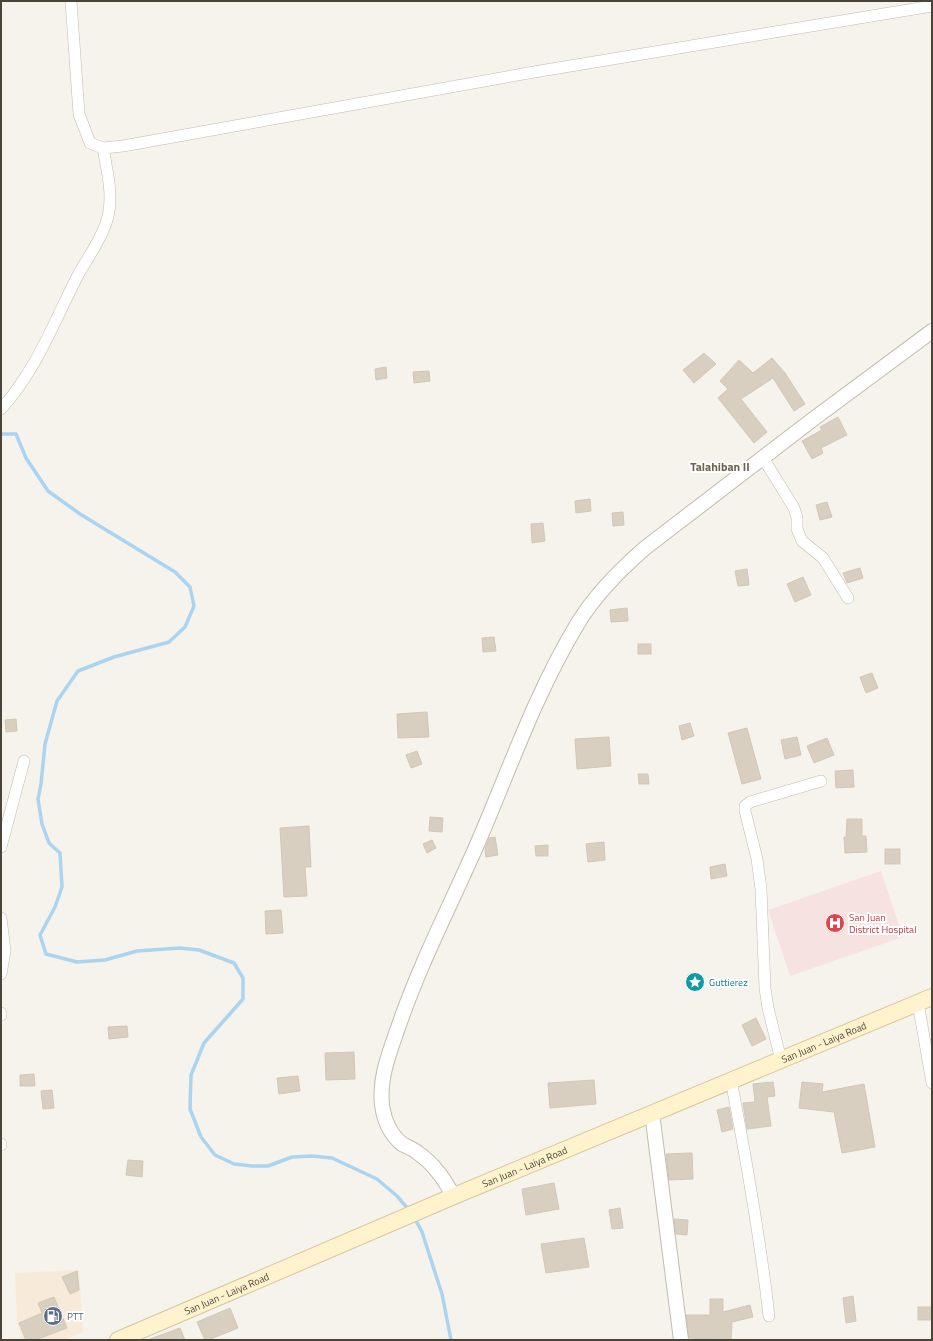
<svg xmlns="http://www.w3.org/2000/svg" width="933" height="1341" font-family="'Titillium Web',sans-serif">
  <rect width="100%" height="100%" fill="#f6f3ec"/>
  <polygon fill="#f7ead8" points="79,1270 83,1332 64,1340 23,1340 17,1323 15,1273"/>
  <polygon fill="#f6e3e0" points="881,871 903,937 790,976 768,910"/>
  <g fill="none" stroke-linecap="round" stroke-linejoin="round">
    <g stroke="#a9d4f2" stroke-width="3.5">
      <polyline points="1,434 16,434 26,458 48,491 80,514 175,572 190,587 194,606 185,627 169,642 114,657 78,671 57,701 45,744 41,784 38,799 42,824 49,843 60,853 62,887 55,907 40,935 46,954 77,962 105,960 137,951 180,948 199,950 234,963 243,978 243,999 204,1043 191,1075 190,1109 201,1137 215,1155 234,1164 252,1166 268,1166 292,1157 312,1156 332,1158 377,1179 397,1196 409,1210"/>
      <polyline points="414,1217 422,1232 442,1294 451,1340"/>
    </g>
  </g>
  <g fill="#d8cfc1" stroke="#d3c7b4">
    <polygon points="704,353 716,364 694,383 683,370"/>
    <polygon points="772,358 785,373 805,404 794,411 773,378 741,399 767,432 754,443 718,398 728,389 720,381 739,360 753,373"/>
    <polygon points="386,367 387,378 376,380 375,369"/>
    <polygon points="429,371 430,381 414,383 413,372"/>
    <polygon points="838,417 847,435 821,448 823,453 812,459 802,441 822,430 820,427"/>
    <polygon points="590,499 591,511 576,513 575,501"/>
    <polygon points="827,502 832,517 820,520 816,505"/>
    <polygon points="623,512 624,525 613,526 612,513"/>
    <polygon points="543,523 545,541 532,543 531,524"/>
    <polygon points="860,568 863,578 847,583 843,573"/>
    <polygon points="747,569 749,585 738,586 735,571"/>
    <polygon points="803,577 811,595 795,602 787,584"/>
    <polygon points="627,608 628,621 611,622 610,610"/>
    <polygon points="494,637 496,651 483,652 482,638"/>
    <rect x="638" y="644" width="13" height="10"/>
    <polygon points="872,673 878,688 866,693 860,677"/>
    <polygon points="427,712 429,737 398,738 397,714"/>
    <polygon points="16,719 17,731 6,732 5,720"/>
    <polygon points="690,723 694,736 682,740 679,726"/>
    <polygon points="747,728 761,779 742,784 728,733"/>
    <polygon points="609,737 611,766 577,769 575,739"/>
    <polygon points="797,737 801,755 785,759 781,740"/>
    <polygon points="827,738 834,755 814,763 807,746"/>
    <polygon points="417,751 422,764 411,768 406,755"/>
    <polygon points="853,770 854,787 836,788 835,771"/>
    <polygon points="638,774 648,774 649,784 639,784"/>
    <polygon points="430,817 443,818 442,832 429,831"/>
    <polygon points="847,819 862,819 862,836 866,836 867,852 845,853 844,837 846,837"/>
    <polygon points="309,826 311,867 305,867 307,896 284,897 280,828"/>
    <polygon points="495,837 498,855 486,857 485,849 489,838"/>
    <polygon points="432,840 436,848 427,853 423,844"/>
    <polygon points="604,842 605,860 588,862 586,844"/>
    <polygon points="548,845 548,856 536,856 535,846"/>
    <rect x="885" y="849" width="15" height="15"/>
    <polygon points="725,864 727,876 711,879 710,867"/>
    <polygon points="281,910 283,933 266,934 265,911"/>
    <polygon points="756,1018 766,1039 752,1046 742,1025"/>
    <polygon points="127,1026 128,1037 109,1039 108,1027"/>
    <polygon points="354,1052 355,1079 326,1080 325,1053"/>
    <polygon points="34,1074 35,1086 20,1086 20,1075"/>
    <polygon points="298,1076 300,1091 279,1094 277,1078"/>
    <polygon points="594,1080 596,1104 550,1108 548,1083"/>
    <polygon points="773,1082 775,1096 767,1097 771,1126 747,1129 743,1103 755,1102 753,1084"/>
    <polygon points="802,1082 823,1084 822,1092 864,1084 875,1147 842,1153 834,1112 799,1108"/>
    <polygon points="52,1090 54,1108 43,1109 41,1091"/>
    <polygon points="729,1107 733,1129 722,1132 717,1110"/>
    <polygon points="692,1153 693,1179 669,1180 666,1154"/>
    <polygon points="128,1160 143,1161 142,1177 126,1175"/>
    <polygon points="554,1183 559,1209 526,1215 522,1189"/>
    <polygon points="620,1208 623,1228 612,1229 609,1210"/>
    <polygon points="674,1219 688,1220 687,1235 676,1234"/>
    <polygon points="584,1238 589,1267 546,1273 541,1244"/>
    <polygon points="77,1271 79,1290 70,1294 62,1277"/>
    <polygon points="853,1296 856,1321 846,1323 843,1298"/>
    <polygon points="54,1297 67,1328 35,1340 26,1340 19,1323 42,1313 38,1303"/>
    <polygon points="710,1299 723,1299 723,1312 750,1305 753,1317 732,1322 731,1340 689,1338 686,1315 710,1315"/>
    <rect x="918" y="1307" width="14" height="13"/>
    <polygon points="230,1308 238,1328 208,1340 205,1340 197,1322"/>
    <polygon points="180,1328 185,1340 151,1340 150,1339"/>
  </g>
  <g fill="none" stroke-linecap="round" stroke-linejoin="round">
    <g stroke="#c2bbae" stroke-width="12">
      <g id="minor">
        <polyline points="71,1 79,114 90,143 103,148 123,146 534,72 932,6"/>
        <path d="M1,409c35,-38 53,-87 76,-132 10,-19 24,-36 30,-57 7,-24 0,-49 -4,-72"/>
        <polyline points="763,458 794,508 797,518 797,529 802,541 823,558 848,598"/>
        <polyline points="1,847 24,761"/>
        <polyline points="1,918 5,951 1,974"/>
        <polyline points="918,1003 932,1083"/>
        <polyline points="1,1013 1,1015"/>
        <polyline points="781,1060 768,1008 765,988 761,889 757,859 745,811 745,806 750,802 821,781"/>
        <path d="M731,1080c15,78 29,157 38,236"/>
        <polyline points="1,1144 1,1145"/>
      </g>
    </g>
    <g stroke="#c2bbae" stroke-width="16">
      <g id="tertiary">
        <polyline points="652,1113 681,1340"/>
        <path d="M454,1196c-6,-8 -10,-18 -17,-25 -5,-7 -12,-13 -19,-18 -4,-4 -11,-6 -16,-9 -12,-10 -18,-24 -20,-39 -3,-28 8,-54 17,-80 21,-61 51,-119 77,-178 33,-76 59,-153 102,-224 17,-28 43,-54 67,-75l167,-128 120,-89"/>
      </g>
    </g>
    <g stroke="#d6c79b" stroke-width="18">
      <g id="secondary">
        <path id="s1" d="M118,1340l336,-144 478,-199"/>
      </g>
    </g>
    <use href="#minor" stroke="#fff" stroke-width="11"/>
    <use href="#tertiary" stroke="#fff" stroke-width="14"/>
    <use href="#secondary" stroke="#fff3cd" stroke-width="16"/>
  </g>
  <defs>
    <g id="hospital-disc" transform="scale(1)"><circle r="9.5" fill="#e0444e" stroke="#fff"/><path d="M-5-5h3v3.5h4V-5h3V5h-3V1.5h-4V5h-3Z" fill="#fff"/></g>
    <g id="sight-disc" transform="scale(1)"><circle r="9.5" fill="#0f9aa8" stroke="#fff"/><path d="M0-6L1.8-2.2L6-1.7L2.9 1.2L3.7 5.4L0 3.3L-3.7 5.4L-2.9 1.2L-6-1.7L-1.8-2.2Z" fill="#fff"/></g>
    <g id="fuel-disc" transform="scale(1)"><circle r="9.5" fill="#5c6f8a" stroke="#fff"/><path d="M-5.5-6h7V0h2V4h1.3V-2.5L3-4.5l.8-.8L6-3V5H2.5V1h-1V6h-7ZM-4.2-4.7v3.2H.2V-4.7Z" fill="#fff"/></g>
  </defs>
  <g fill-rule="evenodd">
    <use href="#hospital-disc" x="835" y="923"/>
    <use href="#sight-disc" x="695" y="982"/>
    <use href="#fuel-disc" x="53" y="1316"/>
  </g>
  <g text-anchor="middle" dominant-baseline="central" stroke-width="4" stroke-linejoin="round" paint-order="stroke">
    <g font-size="10" fill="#be3a42" stroke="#fff" text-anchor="start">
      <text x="849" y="917">San Juan<tspan x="849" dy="12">District Hospital</tspan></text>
    </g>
    <g font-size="10" fill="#0d838f" stroke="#fff" text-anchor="start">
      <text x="709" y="982">Guttierez</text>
    </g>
    <g font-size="10" fill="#4b4439" stroke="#fff">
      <text stroke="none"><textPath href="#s1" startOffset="766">San Juan - Laiya Road</textPath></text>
      <text stroke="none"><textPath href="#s1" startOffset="442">San Juan - Laiya Road</textPath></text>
      <text stroke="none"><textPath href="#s1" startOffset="118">San Juan - Laiya Road</textPath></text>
    </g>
    <g font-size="10" fill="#4e5e75" stroke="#fff" text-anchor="start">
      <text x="67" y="1316">PTT</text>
    </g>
    <g font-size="12" font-weight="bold" fill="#6e6250" stroke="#fff">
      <text x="720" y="466">Talahiban II</text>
    </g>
  </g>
  <rect width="933" height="1341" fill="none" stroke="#4b4439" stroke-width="4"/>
</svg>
